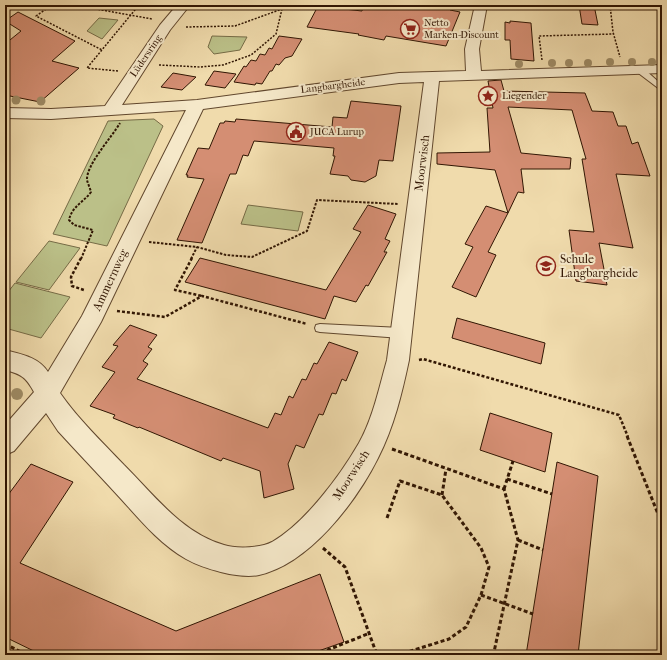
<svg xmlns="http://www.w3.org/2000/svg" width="667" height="660" font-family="'IM FELL French Canon',serif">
  <rect width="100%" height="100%" fill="#f0dbac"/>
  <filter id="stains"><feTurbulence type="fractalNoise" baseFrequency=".005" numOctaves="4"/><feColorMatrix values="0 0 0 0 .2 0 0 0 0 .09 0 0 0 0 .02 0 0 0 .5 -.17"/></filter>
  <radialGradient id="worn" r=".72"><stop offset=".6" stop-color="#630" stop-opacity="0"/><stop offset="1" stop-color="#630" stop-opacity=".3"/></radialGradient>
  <g fill="#bbc088" stroke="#766b46">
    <polygon points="99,18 118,20 102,39 87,31"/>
    <polygon points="212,36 247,37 240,50 214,54 208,47"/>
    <polygon points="154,119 163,126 107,246 53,234 108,121"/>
    <polygon points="248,205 303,212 298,231 241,224"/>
    <polygon points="49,241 80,248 49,290 16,282"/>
    <polygon points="15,283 70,297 41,338 5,328 5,296"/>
  </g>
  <g fill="#d48e73" stroke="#311603">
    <polygon points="363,5 452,5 450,10 460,12 446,46 386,36 384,40 358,35 359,34 307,27 318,6 362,11"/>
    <polygon points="579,5 594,5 598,25 582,24"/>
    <polygon points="18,12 75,41 52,61 79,68 40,102 5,95 5,44 21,31 5,21"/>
    <polygon points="510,21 531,23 534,61 511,59 510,40 505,40 505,22 510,23"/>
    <polygon points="279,36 302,39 292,56 285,58 279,65 276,64 272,71 270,71 262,84 256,83 255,85 234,82 244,66 246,67 251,60 256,61 260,54 265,55 269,48 272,49"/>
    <polygon points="214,71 236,74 225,88 205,85"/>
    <polygon points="173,73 196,77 182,90 161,87"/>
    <polygon points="501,80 504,91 585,93 592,111 613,112 618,126 626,126 632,144 638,142 650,176 616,174 633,248 599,243 607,285 576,281 569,230 594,232 582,159 586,159 572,110 508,107 521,153 571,158 570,169 521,169 524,193 518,192 508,213 495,170 437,164 437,153 490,152 487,108 493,108 488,81"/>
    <polygon points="351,101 401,106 393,161 379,160 376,176 365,182 351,180 348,176 330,174 335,156 333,156 334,148 254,141 248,156 243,155 236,174 230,174 202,243 177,240 204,179 187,177 188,175 186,175 198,148 209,149 220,123 224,123 225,121 235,122 236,119 332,127 333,117 347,118"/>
    <polygon points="368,205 396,214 385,239 390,241 384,252 387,252 368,286 366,285 356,302 334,296 325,319 185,282 200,258 326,290 361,232 353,229"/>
    <polygon points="486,206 508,213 488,252 496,255 476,297 452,287 473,247 465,244"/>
    <polygon points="457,318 545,343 541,364 452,338"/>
    <polygon points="130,325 157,335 148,347 152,349 143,361 148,364 137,379 268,428 275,413 281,415 289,396 293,398 302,379 306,380 314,363 317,364 329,342 358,352 346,381 342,379 336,394 332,393 323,415 319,414 304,448 296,445 288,464 294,489 264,498 260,471 223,458 221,461 139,427 138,428 113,418 115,415 90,406 115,372 102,367 118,346 113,345"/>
    <polygon points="490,413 552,433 545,472 480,450"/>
    <polygon points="557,462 598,476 578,655 526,655"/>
    <polygon points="31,464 73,482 20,563 176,631 320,574 344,642 307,655 42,655 5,637 5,499"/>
  </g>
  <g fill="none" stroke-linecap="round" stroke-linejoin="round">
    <g stroke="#61472d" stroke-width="2">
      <g id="lane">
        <polygon points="637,68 643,68 662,85 662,91 637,72"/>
        <polygon points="320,324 401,328 405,330 407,333 405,336 401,338 320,332 316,331 315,328 316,325"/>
      </g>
    </g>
    <g stroke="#61472d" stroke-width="2">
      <path id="street" d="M177,5h13l-20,25 -48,75 75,-5 202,-27 67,-2 -1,-22 10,-44h12l-8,44 2,22 181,-6v8l-223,8 -30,279c-7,33 -15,67 -31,98 -22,44 -69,106 -119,117 -20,4 -55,-6 -73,-16 -26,-15 -45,-38 -64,-59 -21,-23 -43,-46 -64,-69l-12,-18 -32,38 -9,4v-30l29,-33c-8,-15 -13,-18 -29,-22v-20c15,4 34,7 43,22l34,-56 104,-206 -135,9 -46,-1v-10l46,1 54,-3 55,-81zM424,82l-37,278c-8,28 -14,58 -28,83 -19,33 -54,80 -87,99 -11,6 -36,7 -48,3 -42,-12 -70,-50 -100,-80 -22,-23 -45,-45 -64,-72l41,-71 102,-213 196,-26z"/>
    </g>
    <g stroke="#311603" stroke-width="1.5" stroke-dasharray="2 1.5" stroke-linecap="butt">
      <polyline points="52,5 36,16 102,50"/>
      <polyline points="74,5 152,19"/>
      <polyline points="610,5 613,32 620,57"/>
      <polyline points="186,27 235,26 293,5"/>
      <polyline points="542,60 539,36 613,34"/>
      <polyline points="159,65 200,67 223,65 251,55 276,34 282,9"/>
      <polyline points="118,71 87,68 139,5"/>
    </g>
    <g stroke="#311603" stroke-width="2" stroke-dasharray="2.5 1.5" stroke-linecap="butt">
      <polyline points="149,242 197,247 226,255 252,257 307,231 317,200 398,204"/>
      <path d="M81,259l12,-29 -19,-5 -5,-5c3,-14 14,-17 22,-28 -1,-4 -3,-8 -4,-12 -1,-15 25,-43 33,-57"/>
      <polyline points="191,259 197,247"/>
    </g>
    <g stroke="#311603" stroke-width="2.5" stroke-dasharray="3 2" stroke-linecap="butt">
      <polyline points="81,258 71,277 72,286 84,290"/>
      <polyline points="192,258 175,290 202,296"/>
      <polyline points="117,311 165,317 202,296 307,324"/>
      <polyline points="419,360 423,359 619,415 628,437"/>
    </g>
    <g stroke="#311603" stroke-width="3" stroke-dasharray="4 2.5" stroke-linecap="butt">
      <polyline points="627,436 662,524"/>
      <polyline points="392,449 504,489 518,540 494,652 487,655"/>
      <polyline points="507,479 552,494"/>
      <polyline points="504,489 513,461"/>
      <polyline points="442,495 446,469"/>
      <polyline points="387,518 400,481 442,495 481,548 489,567 481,595 466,627 449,639 398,655"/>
      <polyline points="518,540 543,550"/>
      <polyline points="323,548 345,567 377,655"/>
      <polyline points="481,595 533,614"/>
      <polyline points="5,644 27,655"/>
      <polyline points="494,652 498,655"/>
      <polyline points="315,655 370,633"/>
    </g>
    <use href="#lane" fill="#f5e8c9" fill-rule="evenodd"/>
    <use href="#street" fill="#f5e8c9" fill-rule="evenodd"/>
  </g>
  <g fill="#9e8b65">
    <circle cx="610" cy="62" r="4"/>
    <circle cx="632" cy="62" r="4"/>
    <circle cx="652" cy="62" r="4"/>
    <circle cx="552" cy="63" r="4"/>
    <circle cx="569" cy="63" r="4"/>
    <circle cx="588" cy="63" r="4"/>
    <circle cx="519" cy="64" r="4"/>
    <circle cx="16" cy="100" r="4.5"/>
    <circle cx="41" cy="101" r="4.5"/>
    <circle cx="17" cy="394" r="6"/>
  </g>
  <defs>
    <g id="supermarket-ring" transform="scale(1)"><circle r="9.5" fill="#f5e8c9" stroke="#8f2418" stroke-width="1.5"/><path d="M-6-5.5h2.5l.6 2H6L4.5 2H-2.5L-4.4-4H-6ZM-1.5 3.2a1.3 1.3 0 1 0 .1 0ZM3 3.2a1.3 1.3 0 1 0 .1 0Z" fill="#8f2418"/></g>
    <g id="sight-ring" transform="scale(1)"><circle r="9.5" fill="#f5e8c9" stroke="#8f2418" stroke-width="1.5"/><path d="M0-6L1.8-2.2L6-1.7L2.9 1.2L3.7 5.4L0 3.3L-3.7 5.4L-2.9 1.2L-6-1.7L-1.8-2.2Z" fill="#8f2418"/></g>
    <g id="civic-ring" transform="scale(1)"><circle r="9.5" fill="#f5e8c9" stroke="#8f2418" stroke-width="1.5"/><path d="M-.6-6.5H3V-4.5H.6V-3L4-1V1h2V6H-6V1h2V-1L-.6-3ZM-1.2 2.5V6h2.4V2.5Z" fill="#8f2418"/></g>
    <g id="school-ring" transform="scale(1)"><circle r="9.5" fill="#f5e8c9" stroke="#8f2418" stroke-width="1.5"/><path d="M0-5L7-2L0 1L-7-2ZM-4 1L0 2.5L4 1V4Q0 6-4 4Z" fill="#8f2418"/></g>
  </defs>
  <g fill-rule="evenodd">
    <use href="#supermarket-ring" x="410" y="29"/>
    <use href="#sight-ring" x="488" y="96"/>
    <use href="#civic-ring" x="296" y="132"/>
    <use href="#school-ring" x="546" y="266"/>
  </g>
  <g text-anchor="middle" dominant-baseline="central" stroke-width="4" stroke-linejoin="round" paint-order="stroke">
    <g font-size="10" fill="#311603" stroke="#f5e8c9" text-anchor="start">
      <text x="424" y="23">Netto<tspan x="424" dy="12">Marken-Discount</tspan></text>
      <text x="502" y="96">Liegender</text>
      <text x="310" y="132">JUCA Lurup</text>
    </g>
    <g font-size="10" fill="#311603" stroke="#f5e8c9">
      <text transform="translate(146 56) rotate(-56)">Lüdersring</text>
      <text transform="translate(333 86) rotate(-7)">Langbargheide</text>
    </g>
    <g font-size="12" fill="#311603" stroke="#f5e8c9">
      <text transform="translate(422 163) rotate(-83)">Moorwisch</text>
      <text transform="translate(110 280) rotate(-65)">Ammernweg</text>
      <text transform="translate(351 475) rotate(-57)">Moorwisch</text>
    </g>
    <g font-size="12" fill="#311603" stroke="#f5e8c9" text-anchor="start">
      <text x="560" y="259">Schule<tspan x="560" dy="14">Langbargheide</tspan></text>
    </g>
  </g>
  <rect width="667" height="660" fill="none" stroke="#f0dbac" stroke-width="20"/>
  <rect x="6" y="6" width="655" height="648" fill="none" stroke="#311603" stroke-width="2"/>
  <rect x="10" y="10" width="647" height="640" fill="none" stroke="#311603"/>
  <rect width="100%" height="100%" filter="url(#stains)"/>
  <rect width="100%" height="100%" fill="url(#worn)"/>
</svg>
